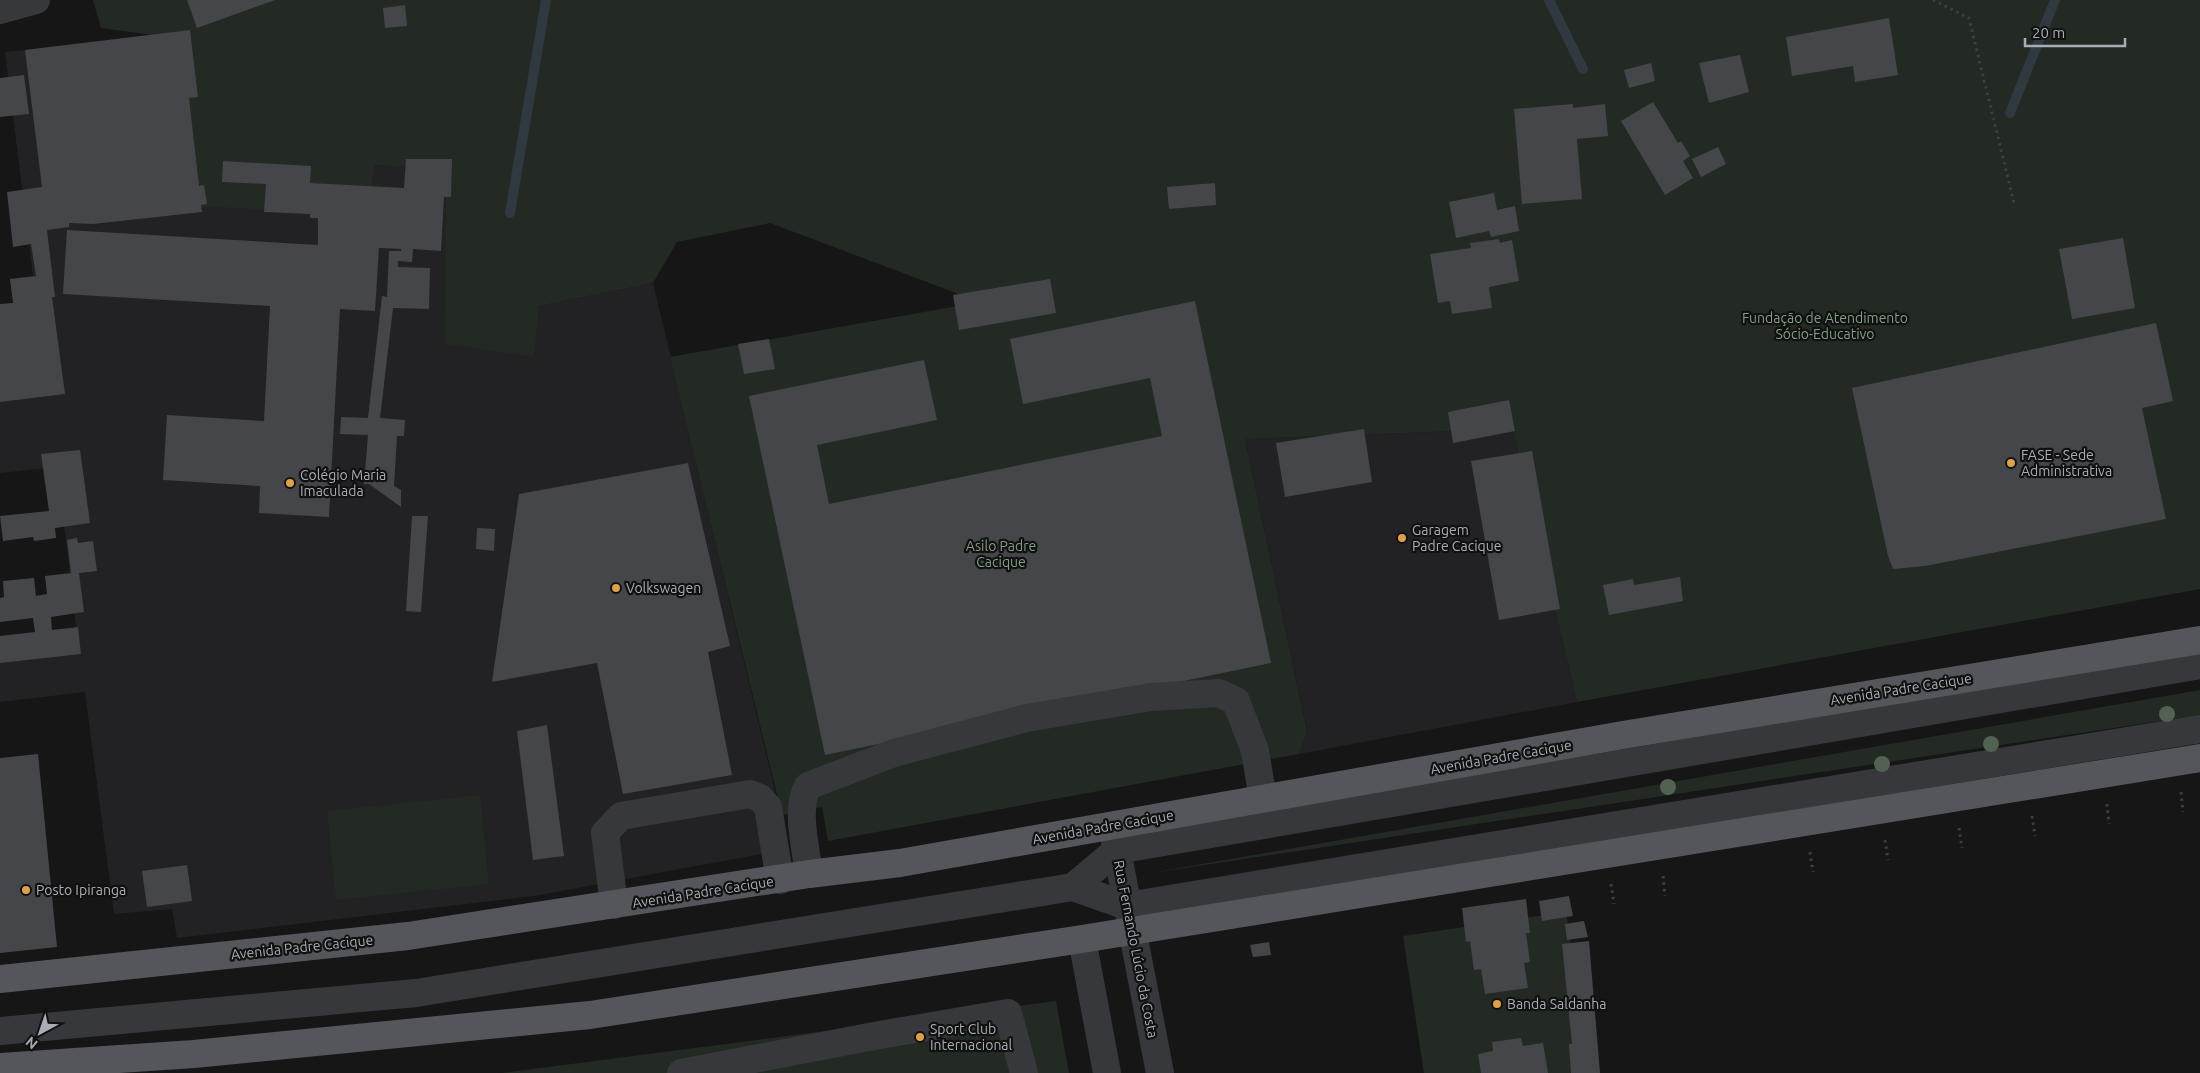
<svg xmlns="http://www.w3.org/2000/svg" width="2200" height="1073" font-family="Ubuntu,sans-serif">
  <rect width="100%" height="100%" fill="#161617"/>
  <g fill="#222224">
    <polygon points="160,36 367,214 374,165 446,168 539,306 653,283 789,849 534,896 177,938 172,909 114,914 85,692 0,702 0,642 77,633 57,467 0,473 0,321 38,316 5,52"/>
    <polygon points="1514,429 1577,702 1299,754 1307,730 1245,439"/>
  </g>
  <g fill="#222a23">
    <polygon points="93,0 2200,0 2200,589 1577,702 1513,429 1245,439 1307,731 1299,754 828,841 822,807 782,815 670,357 980,302 770,223 677,242 653,283 539,306 534,357 445,344 446,169 375,165 367,214 191,206 160,36 101,28"/>
    <polygon points="2200,690 2200,715 1145,874"/>
    <polygon points="480,795 489,884 336,900 327,811"/>
    <polygon points="1566,912 1591,1073 1424,1073 1403,936"/>
    <polygon points="1056,1001 1069,1073 502,1073"/>
  </g>
  <g fill="none" stroke-linecap="round" stroke-linejoin="round">
    <g stroke="#30393f" stroke-width="10">
      <polyline points="1549,0 1583,69"/>
      <polyline points="2010,113 2055,0"/>
      <polyline points="510,213 546,0"/>
    </g>
  </g>
  <g fill="#45464a">
    <polygon points="187,0 275,0 197,28"/>
    <polygon points="405,5 407,26 385,28 383,8"/>
    <polygon points="1889,18 1898,75 1855,82 1853,66 1792,76 1786,37"/>
    <polygon points="190,30 198,97 189,98 199,186 204,185 207,204 201,205 202,212 93,224 69,223 69,227 47,230 55,297 52,297 65,394 0,402 0,304 13,303 10,279 36,276 31,244 13,247 7,192 42,187 25,50"/>
    <polygon points="1740,55 1749,92 1709,103 1699,63"/>
    <polygon points="1651,63 1655,81 1629,88 1624,70"/>
    <polygon points="24,75 29,114 0,117 0,78"/>
    <polygon points="1653,102 1678,143 1681,141 1690,156 1683,161 1693,178 1665,195 1621,121"/>
    <polygon points="1573,104 1573,108 1605,104 1608,136 1577,139 1582,199 1522,204 1514,109"/>
    <polygon points="1718,147 1726,164 1701,177 1692,159"/>
    <polygon points="406,159 452,159 451,197 444,197 441,251 413,249 412,262 398,261 398,267 430,268 429,309 393,308 380,418 405,420 404,436 397,436 394,486 401,490 401,507 369,484 364,484 368,435 340,434 341,417 368,418 382,296 387,297 389,251 401,251 401,249 379,248 375,311 340,309 329,517 259,513 260,486 163,480 167,415 264,421 270,306 63,294 67,230 318,245 318,218 310,218 310,214 264,212 266,184 222,182 223,161 311,166 310,183 404,188"/>
    <polygon points="1215,183 1216,205 1169,209 1167,187"/>
    <polygon points="1494,193 1497,210 1515,206 1519,231 1491,237 1489,231 1456,238 1449,202"/>
    <polygon points="2123,238 2135,308 2072,319 2059,249"/>
    <polygon points="1499,239 1500,243 1512,240 1519,281 1489,287 1492,308 1452,314 1450,301 1438,303 1430,254 1471,248 1470,243"/>
    <polygon points="1050,279 1056,313 959,330 953,295"/>
    <polygon points="1195,301 1271,663 825,755 749,396 924,360 937,420 817,445 829,504 1162,436 1150,378 1023,404 1010,339"/>
    <polygon points="2156,323 2173,401 2142,408 2166,519 1925,566 1893,569 1888,556 1852,388"/>
    <polygon points="769,339 775,369 744,374 738,344"/>
    <polygon points="1509,400 1515,431 1453,443 1448,412"/>
    <polygon points="1364,429 1372,482 1285,497 1276,443"/>
    <polygon points="80,450 90,523 55,528 56,538 34,541 33,537 3,541 0,516 49,511 41,454"/>
    <polygon points="1532,451 1560,609 1499,620 1471,461"/>
    <polygon points="688,463 730,646 708,652 732,775 623,794 597,663 492,682 519,494"/>
    <polygon points="412,516 428,516 421,612 406,611"/>
    <polygon points="477,528 495,529 494,551 476,549"/>
    <polygon points="77,538 78,543 93,541 97,571 79,573 84,612 51,617 52,630 78,627 81,654 0,663 0,636 35,632 33,618 0,622 0,598 4,597 3,581 34,578 36,596 47,594 45,576 71,573 67,540"/>
    <polygon points="1680,577 1683,601 1609,615 1603,585 1633,579 1634,585"/>
    <polygon points="547,725 564,856 533,860 517,731"/>
    <polygon points="38,754 57,947 0,953 0,758"/>
    <polygon points="187,865 192,901 147,907 142,871"/>
    <polygon points="1569,896 1573,916 1542,921 1539,901"/>
    <polygon points="1526,899 1530,933 1526,933 1530,962 1524,963 1528,988 1485,994 1481,969 1474,970 1470,941 1466,942 1462,908"/>
    <polygon points="1584,921 1588,937 1567,940 1565,924"/>
    <polygon points="1589,941 1600,1073 1571,1073 1569,1044 1572,1044 1562,944"/>
    <polygon points="1269,942 1271,955 1253,957 1250,945"/>
    <polygon points="1521,1038 1523,1046 1543,1043 1548,1073 1481,1073 1478,1054 1493,1051 1492,1042"/>
  </g>
  <g fill="none" stroke-linecap="round" stroke-linejoin="round">
    <g stroke="#3d3f43" stroke-width="3" stroke-dasharray="2.5 4" stroke-linecap="butt">
      <polyline points="1933,0 1969,18 2014,203"/>
      <polyline points="2181,792 2183,812"/>
      <polyline points="2107,804 2109,824"/>
      <polyline points="2032,816 2035,836"/>
      <polyline points="1959,828 1962,848"/>
      <polyline points="1885,840 1888,860"/>
      <polyline points="1810,852 1813,872"/>
      <polyline points="1663,876 1665,896"/>
      <polyline points="1611,884 1614,904"/>
    </g>
    <g stroke="#37383c" stroke-width="28">
      <polyline points="0,10 36,0"/>
      <polyline points="1114,835 1160,1073"/>
      <path d="M809,874c-3,-25 -14,-66 -1,-88l86,-33 133,-35 124,-21 68,-4 17,8 19,50 8,48"/>
      <polyline points="1073,887 1117,850 2200,665"/>
      <polyline points="614,905 605,833 621,816 750,794 760,798 768,807 780,880"/>
      <polyline points="1082,939 1107,1073"/>
      <polyline points="0,1031 416,993 1073,887 1127,906 2200,729"/>
      <polyline points="681,1073 874,1036 1008,1013 1024,1073"/>
    </g>
    <g stroke="#54565b" stroke-width="28">
      <polyline points="0,979 408,936 809,874 900,863 1623,735 2200,640"/>
      <polyline points="0,1067 194,1054 590,1015 1082,939 2200,758"/>
    </g>
  </g>
  <g fill="#516152">
    <circle cx="2167" cy="714" r="8"/>
    <circle cx="1991" cy="744" r="8"/>
    <circle cx="1882" cy="764" r="8"/>
    <circle cx="1668" cy="787" r="8"/>
  </g>
  <g fill="#dfa146" stroke="#111112" stroke-width="2">
    <circle cx="2011" cy="463" r="5"/>
    <circle cx="290" cy="483" r="5"/>
    <circle cx="1402" cy="538" r="5"/>
    <circle cx="616" cy="588" r="5"/>
    <circle cx="26" cy="890" r="5"/>
    <circle cx="1497" cy="1004" r="5"/>
    <circle cx="920" cy="1037" r="5"/>
  </g>
  <g text-anchor="middle" dominant-baseline="central" stroke-width="4.5" stroke-linejoin="round" paint-order="stroke">
    <g font-size="14" fill="#829f82" stroke="#111112">
      <text x="1825" y="318">Fundação de Atendimento<tspan x="1825" dy="16">Sócio-Educativo</tspan></text>
      <text x="1001" y="546">Asilo Padre<tspan x="1001" dy="16">Cacique</tspan></text>
    </g>
    <g font-size="14" fill="#a9aeb6" stroke="#111112" text-anchor="start">
      <text x="2021" y="455">FASE - Sede<tspan x="2021" dy="16">Administrativa</tspan></text>
      <text x="300" y="475">Colégio Maria<tspan x="300" dy="16">Imaculada</tspan></text>
      <text x="1412" y="530">Garagem<tspan x="1412" dy="16">Padre Cacique</tspan></text>
      <text x="626" y="588">Volkswagen</text>
      <text x="36" y="890">Posto Ipiranga</text>
      <text x="1507" y="1004">Banda Saldanha</text>
      <text x="930" y="1029">Sport Club<tspan x="930" dy="16">Internacional</tspan></text>
    </g>
    <g font-size="14" fill="#a9aeb6" stroke="#111112">
      <text transform="translate(1901 689) rotate(-9)">Avenida Padre Cacique</text>
      <text transform="translate(1501 757) rotate(-10)">Avenida Padre Cacique</text>
      <text transform="translate(1103 827) rotate(-10)">Avenida Padre Cacique</text>
      <text transform="translate(703 892) rotate(-9)">Avenida Padre Cacique</text>
      <text transform="translate(302 947) rotate(-6)">Avenida Padre Cacique</text>
      <text transform="translate(1136 949) rotate(79)">Rua Fernando Lúcio da Costa</text>
    </g>
  </g>
  <g transform="translate(40 1033) rotate(220)" stroke="#111112" stroke-width="4" paint-order="stroke">
  <path d="M0-4L9 19L0 12L-9 19Z" fill="#a9aeb6"/>
  <text y="-8" font-size="14" font-weight="bold" text-anchor="middle" fill="#a9aeb6">N</text>
  </g>
  <path d="M2025 38v8h100v-8" fill="none" stroke="#a9aeb6" stroke-width="2.5"/>
  <text x="2032" y="38" font-size="15" fill="#a9aeb6" stroke="#111112" stroke-width="4" paint-order="stroke">20 m</text>
</svg>
